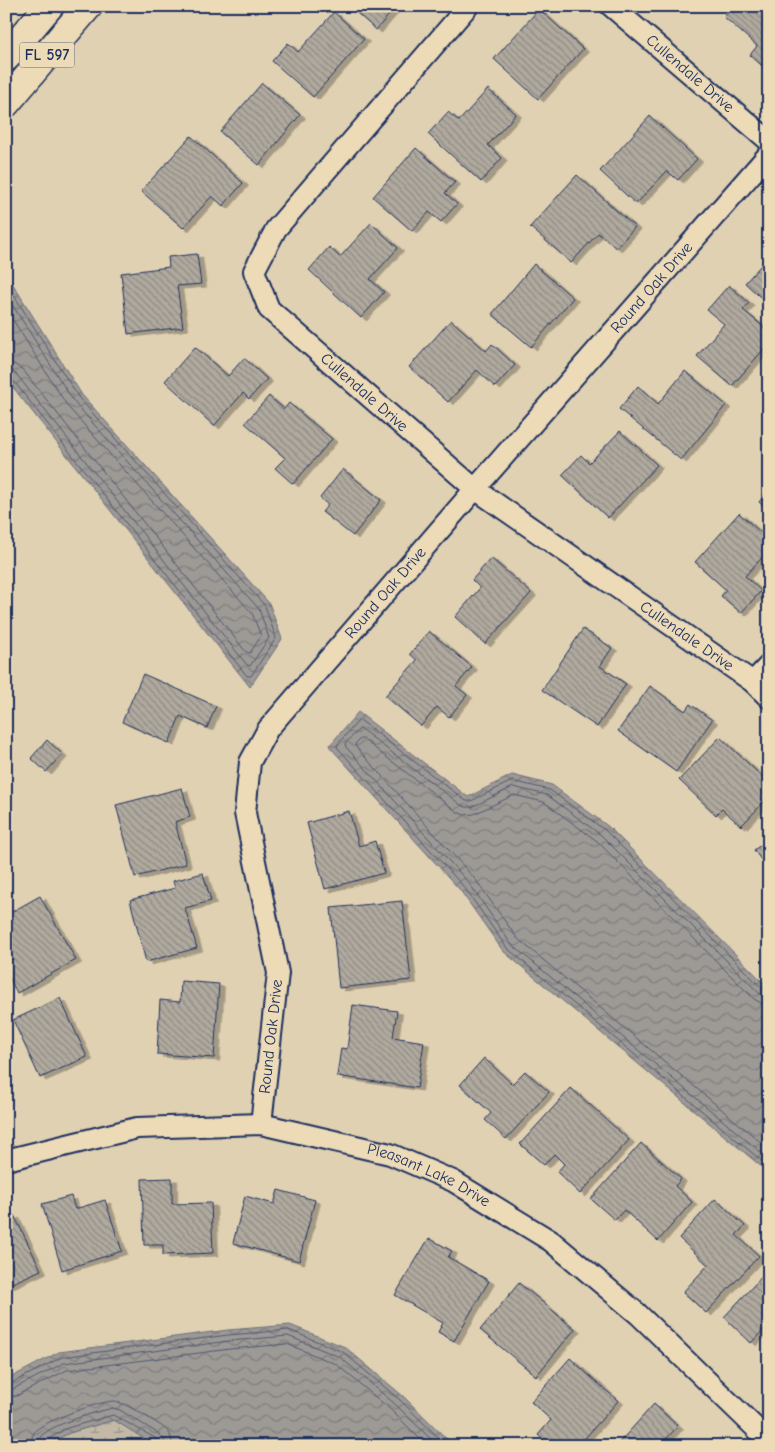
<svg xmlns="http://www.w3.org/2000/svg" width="775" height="1452" font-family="'Comic Neue',sans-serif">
  <defs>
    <pattern id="wetland-marsh" width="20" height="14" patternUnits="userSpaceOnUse" patternTransform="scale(1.25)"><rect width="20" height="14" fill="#c3b9a6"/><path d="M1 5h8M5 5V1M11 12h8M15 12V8" fill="none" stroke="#9e978a"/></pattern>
    <pattern id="water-waves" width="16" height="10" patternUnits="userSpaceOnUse" patternTransform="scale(1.25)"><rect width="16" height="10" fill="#9d9995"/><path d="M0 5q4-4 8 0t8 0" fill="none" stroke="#7f7d7d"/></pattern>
    <pattern id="building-back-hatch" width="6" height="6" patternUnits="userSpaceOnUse" patternTransform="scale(1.25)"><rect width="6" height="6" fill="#b0a99e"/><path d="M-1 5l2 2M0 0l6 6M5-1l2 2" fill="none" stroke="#8e8a84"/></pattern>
    <filter id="shadow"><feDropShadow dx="5.5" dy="3" stdDeviation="0" flood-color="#0004"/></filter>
  </defs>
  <rect width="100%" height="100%" fill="#e0d1b3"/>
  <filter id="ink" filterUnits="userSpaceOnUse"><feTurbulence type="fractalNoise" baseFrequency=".02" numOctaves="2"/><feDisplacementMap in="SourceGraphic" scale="10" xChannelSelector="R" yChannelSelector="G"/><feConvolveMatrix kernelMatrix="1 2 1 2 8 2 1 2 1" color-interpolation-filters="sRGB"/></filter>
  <g filter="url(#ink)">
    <polygon fill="url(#wetland-marsh)" stroke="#6f7482" points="114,1420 156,1446 45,1446 69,1433"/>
    <g fill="url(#water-waves)" stroke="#696f7f">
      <polygon points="6,273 82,395 269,603 282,639 250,687 8,381 6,379"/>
      <polygon points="358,712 468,797 512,775 552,785 609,827 769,988 769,1173 503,951 460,890 329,746"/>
      <polygon points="290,1325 345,1347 403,1396 454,1446 156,1446 114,1420 69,1433 45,1446 6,1446 6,1380 59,1352 228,1330"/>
    </g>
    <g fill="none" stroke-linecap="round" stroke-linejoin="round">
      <g stroke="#4f5974" stroke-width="1">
        <polyline points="6,283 79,398 265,606 276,638 251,676 247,676 12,379 6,377"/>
        <polyline points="6,295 74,402 259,609 269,638 250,666 247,665 17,375 12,371 6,371"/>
        <polyline points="6,309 68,407 252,613 261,636 250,653 246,652 23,370 14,364 6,363"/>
        <polyline points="769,991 763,989 606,831 550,790 512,781 471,801 466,801 360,720 358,721 337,745 337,747 464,887 507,948 769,1167"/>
        <polyline points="769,997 763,996 759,993 601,835 547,795 513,787 472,807 466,807 461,805 361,729 359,729 345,744 346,747 469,883 511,944 769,1159"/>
        <polyline points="769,1004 761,1003 754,999 597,841 544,802 514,795 474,814 464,815 456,811 363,739 360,739 355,744 356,747 475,879 517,938 769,1149"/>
        <polyline points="6,1384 10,1384 62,1357 228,1335 289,1330 343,1352 400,1400 447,1446"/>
        <polyline points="6,1391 13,1389 64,1363 229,1341 288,1336 340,1357 396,1405 438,1446"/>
        <polyline points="6,1398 16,1396 67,1370 230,1349 287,1344 336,1364 391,1410 427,1446"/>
        <path d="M30,1446c1,-6 2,-10 5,-15 9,-10 65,-30 79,-30 8,0 48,24 54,30 3,5 4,9 4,15"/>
        <path d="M38,1446c0,-5 1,-8 4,-11 14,-12 53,-23 71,-27l7,2 39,24 5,5 1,7"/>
        <polyline points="44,1446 47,1440 67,1428 113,1415 155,1438 158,1442 159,1446"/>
      </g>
    </g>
    <g fill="url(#building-back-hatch)" stroke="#1b2f5e" filter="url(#shadow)">
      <polygon points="349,6 391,6 394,9 376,30"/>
      <polygon points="734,6 769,6 769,72 750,55 757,46 724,17"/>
      <polygon points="539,9 583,49 538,99 494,59"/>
      <polygon points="334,12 364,39 313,97 272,61 288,43 298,52"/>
      <polygon points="262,83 300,115 259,165 220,132"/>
      <polygon points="488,89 516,114 488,145 502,158 481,182 428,134 448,112 459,121"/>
      <polygon points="650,116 697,159 678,180 667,171 636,204 600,171"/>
      <polygon points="191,136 243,183 223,206 212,196 183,228 141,191"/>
      <polygon points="416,148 455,182 445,193 457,204 441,222 429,212 412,231 373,197"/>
      <polygon points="577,175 635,227 616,248 598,233 571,263 530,227"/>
      <polygon points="371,223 398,248 370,279 384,292 361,318 309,270 329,247 340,257"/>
      <polygon points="197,254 201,284 177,286 183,327 128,334 121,273 169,267 168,257"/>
      <polygon points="769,256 769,305 745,283"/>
      <polygon points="534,264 573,298 531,347 492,314"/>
      <polygon points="729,285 749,303 743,310 769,331 769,343 732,386 697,356 724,324 707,310"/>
      <polygon points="451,320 486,351 492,344 515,365 495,387 477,370 448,402 409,367"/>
      <polygon points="195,347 228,376 244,358 267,379 249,399 243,393 214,426 165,381"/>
      <polygon points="685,371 726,405 681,460 619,409 638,386 658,404"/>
      <polygon points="269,396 284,409 289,403 332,439 293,484 275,468 285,458 245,423"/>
      <polygon points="620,431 657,465 608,518 562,475 581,455 589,463"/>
      <polygon points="343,469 381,500 353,536 322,512 328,505 320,498"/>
      <polygon points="769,490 769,511 759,502"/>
      <polygon points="739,513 769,540 769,550 745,576 761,591 741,613 721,596 726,590 695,562"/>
      <polygon points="491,558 531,593 485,644 455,617 480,588 472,580"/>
      <polygon points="583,629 612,648 600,666 626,684 597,727 542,690"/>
      <polygon points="429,631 472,667 456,686 467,695 449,717 437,707 421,726 385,696 417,660 410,654"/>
      <polygon points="143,674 216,706 207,728 180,716 169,743 122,722"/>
      <polygon points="650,686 685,711 690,704 712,720 676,772 618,731"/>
      <polygon points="720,737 769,783 769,797 741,826 722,809 716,815 679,780"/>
      <polygon points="47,740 62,754 46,772 31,758"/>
      <polygon points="182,788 190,817 175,822 186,864 135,877 116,805"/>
      <polygon points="349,811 359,846 375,841 384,873 325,889 307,823"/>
      <polygon points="769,839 769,871 754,850"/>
      <polygon points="203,873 211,901 185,908 197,948 146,962 130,900 175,888 173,881"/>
      <polygon points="40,896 76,960 17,993 6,972 6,962 13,959 6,947 6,915"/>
      <polygon points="402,901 411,980 339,988 331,908"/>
      <polygon points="181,981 219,984 214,1058 157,1054 160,1000 180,1002"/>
      <polygon points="60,998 87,1057 40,1078 13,1020"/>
      <polygon points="353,1005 397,1011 393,1037 424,1042 417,1088 337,1076 341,1048 347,1049"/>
      <polygon points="484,1058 512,1084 525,1071 549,1092 506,1139 485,1120 491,1113 460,1085"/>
      <polygon points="571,1088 629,1140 580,1194 557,1172 564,1164 554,1154 544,1165 520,1144"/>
      <polygon points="641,1143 681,1179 675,1186 692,1202 658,1241 624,1210 615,1220 591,1199"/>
      <polygon points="172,1178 172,1204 211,1203 213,1253 163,1255 163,1245 144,1245 142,1179"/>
      <polygon points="278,1190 315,1200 299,1261 233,1243 245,1196 274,1204"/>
      <polygon points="71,1196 75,1209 105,1200 122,1251 62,1270 42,1204"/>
      <polygon points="715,1199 745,1226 736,1235 759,1256 706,1313 683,1292 708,1265 679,1238"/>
      <polygon points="14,1215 41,1270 6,1286 6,1219"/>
      <polygon points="429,1238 452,1251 448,1257 489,1281 454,1341 438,1332 443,1323 395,1295"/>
      <polygon points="769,1269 769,1324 751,1343 724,1317"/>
      <polygon points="519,1283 575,1329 536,1376 480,1330"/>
      <polygon points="570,1358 618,1401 578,1446 550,1446 538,1435 551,1420 531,1402"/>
      <polygon points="654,1404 678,1426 666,1439 674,1446 616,1446"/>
    </g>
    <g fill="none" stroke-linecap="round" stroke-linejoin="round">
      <g stroke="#1b2f5e" stroke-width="24">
        <g id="minor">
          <path id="s1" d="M468,6l-192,223 -22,42 15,38 206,180 278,193 16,16"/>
          <path id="s2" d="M611,6l158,135"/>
          <polyline points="753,682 769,665"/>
          <path id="s3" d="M261,1124l17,-151 -33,-160 5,-51 18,-33 207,-240 294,-335"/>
          <path id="s4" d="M6,1160l131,-32 124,-4 129,30 63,27 98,60 87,73 131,127"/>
        </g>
      </g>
      <g stroke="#1b2f5e" stroke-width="31">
        <g id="primary">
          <polyline points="6,57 49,6"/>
          <polyline points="6,103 88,6"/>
        </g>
      </g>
      <use href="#minor" stroke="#eddbb8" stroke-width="20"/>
      <use href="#primary" stroke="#eddbb8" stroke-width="28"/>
    </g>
  </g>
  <g text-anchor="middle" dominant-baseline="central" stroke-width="5" stroke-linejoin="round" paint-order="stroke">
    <rect fill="#eddbb8" stroke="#5a6379" stroke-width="1" x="19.5" y="42.5" width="55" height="25" rx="4"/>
    <g font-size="15" font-weight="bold" fill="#1b2f5e">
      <text x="47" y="55">FL 597</text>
    </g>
    <g font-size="16" fill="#1b2f5e" stroke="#eddbb8">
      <text stroke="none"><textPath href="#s2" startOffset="104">Cullendale Drive</textPath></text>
      <text stroke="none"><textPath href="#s3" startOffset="989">Round Oak Drive</textPath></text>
      <text stroke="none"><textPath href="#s1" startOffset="509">Cullendale Drive</textPath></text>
      <text stroke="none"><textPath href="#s3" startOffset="584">Round Oak Drive</textPath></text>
      <text stroke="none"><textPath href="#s1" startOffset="914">Cullendale Drive</textPath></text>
      <text stroke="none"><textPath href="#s3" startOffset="88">Round Oak Drive</textPath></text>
      <text stroke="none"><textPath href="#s4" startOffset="435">Pleasant Lake Drive</textPath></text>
    </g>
  </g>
  <rect width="775" height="1452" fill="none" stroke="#eddbb8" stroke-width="25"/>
  <rect x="12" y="12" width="750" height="1427" fill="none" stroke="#1b2f5e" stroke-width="2" filter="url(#ink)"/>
</svg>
